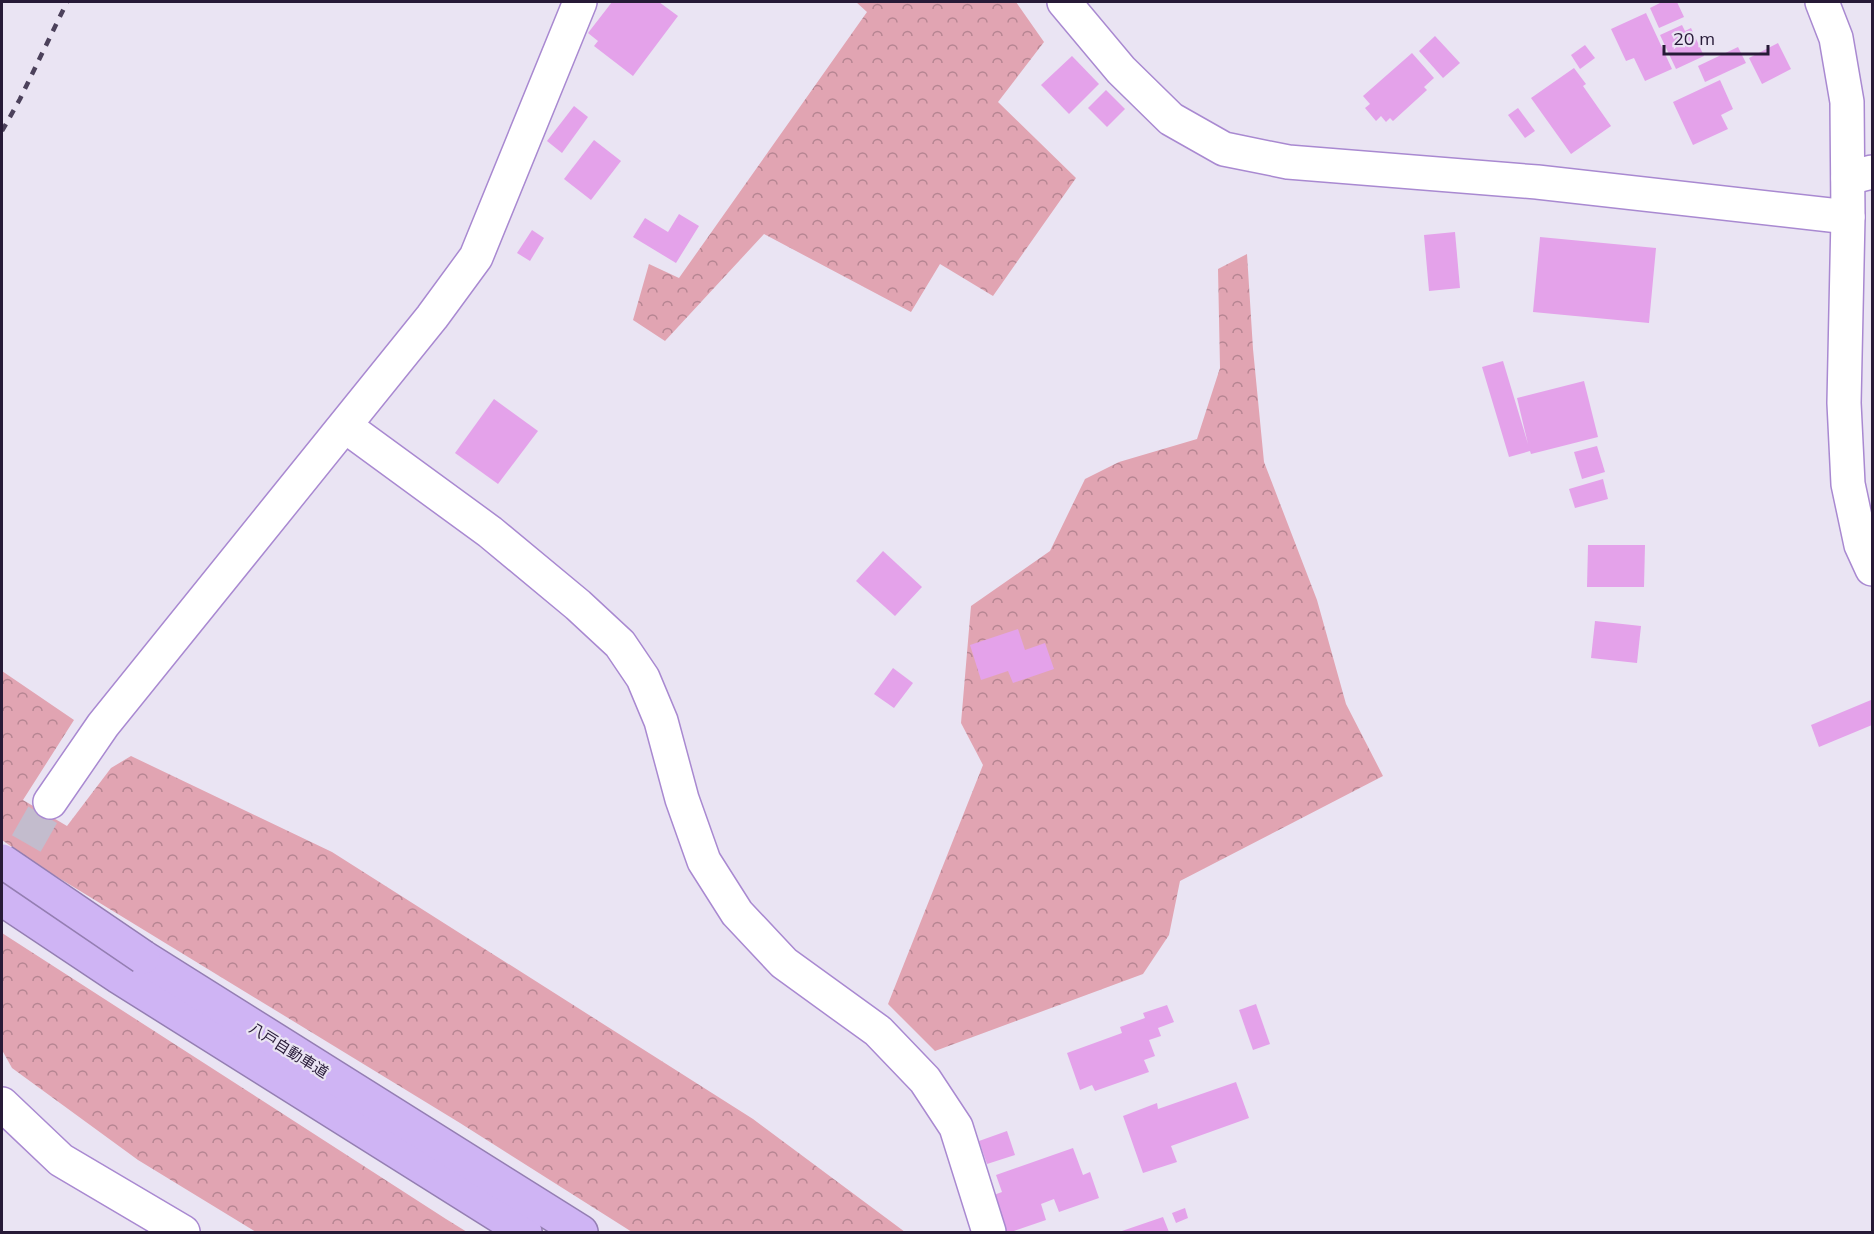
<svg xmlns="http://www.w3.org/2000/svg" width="1874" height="1234" font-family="Mulish,'Noto Sans JP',sans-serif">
  <defs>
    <pattern id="forest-crowns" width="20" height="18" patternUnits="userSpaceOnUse" patternTransform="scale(1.5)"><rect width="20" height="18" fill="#e1a4b2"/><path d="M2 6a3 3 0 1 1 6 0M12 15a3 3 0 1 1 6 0" fill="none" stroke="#b68592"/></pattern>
  </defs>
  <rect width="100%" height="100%" fill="#eae4f3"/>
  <g fill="url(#forest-crowns)">
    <polygon points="856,2 1016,2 1044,42 998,102 1076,178 993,296 940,264 911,312 764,234 665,341 633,320 649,264 679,278 867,12"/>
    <polygon points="1247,254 1253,349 1264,462 1317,600 1346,704 1383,776 1180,881 1169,935 1143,974 935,1051 888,1004 983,765 961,723 971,606 1050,551 1085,479 1119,462 1197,439 1220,368 1218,269"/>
    <polygon points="2,671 74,720 23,800 67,826 111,768 131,756 332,852 753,1119 905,1232 632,1232 460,1123 36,864 2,840"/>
    <polygon points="2,933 446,1219 467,1232 256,1232 138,1160 12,1068 2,1050"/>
  </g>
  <g fill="#e4a2ea">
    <polygon points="612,2 659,2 678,16 633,76 594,46 598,41 588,33"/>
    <polygon points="1662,2 1677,2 1684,17 1659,28 1650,8"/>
    <polygon points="1646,13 1672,69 1645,81 1634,58 1626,61 1611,29"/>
    <polygon points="1682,25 1685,31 1691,28 1704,56 1676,69 1660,35"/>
    <polygon points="1435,36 1460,63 1443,78 1419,51"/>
    <polygon points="1778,43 1791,69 1762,84 1749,58"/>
    <polygon points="1585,45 1595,58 1580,69 1571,55"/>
    <polygon points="1738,47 1746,63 1705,82 1698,66"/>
    <polygon points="1412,53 1434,78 1424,87 1427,90 1393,121 1390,118 1386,122 1381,116 1376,121 1365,108 1370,104 1363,96"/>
    <polygon points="1072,56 1099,84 1069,114 1041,85"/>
    <polygon points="1574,68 1586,84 1583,86 1611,126 1571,154 1531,98"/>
    <polygon points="1720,80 1733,109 1721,115 1728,129 1693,145 1673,102"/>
    <polygon points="1106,90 1125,109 1107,127 1088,108"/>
    <polygon points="574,106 588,117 562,153 547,141"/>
    <polygon points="1518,108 1535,131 1525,138 1508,115"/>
    <polygon points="594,140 621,161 591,200 564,179"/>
    <polygon points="679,214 699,226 676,263 633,237 645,218 668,232"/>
    <polygon points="532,230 544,238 530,261 517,253"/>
    <polygon points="1455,232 1460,288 1429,291 1424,235"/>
    <polygon points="1540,237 1656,248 1649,323 1533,312"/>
    <polygon points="1503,361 1528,444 1517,398 1584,381 1598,437 1531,454 1530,451 1509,457 1482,367"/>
    <polygon points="494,399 538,431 498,484 455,453"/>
    <polygon points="1597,446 1605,472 1582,479 1574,452"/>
    <polygon points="1603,479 1608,499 1575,508 1569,489"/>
    <polygon points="1588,545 1645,545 1644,587 1587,587"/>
    <polygon points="883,551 922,587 895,616 856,581"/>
    <polygon points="1595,621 1641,626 1637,663 1591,658"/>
    <polygon points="1018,629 1025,650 1045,643 1054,669 1013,683 1008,671 981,680 970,645"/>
    <polygon points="893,668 913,683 894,708 874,694"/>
    <polygon points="1871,700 1872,725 1819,747 1811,725"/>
    <polygon points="1256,1004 1270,1044 1253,1050 1239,1010"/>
    <polygon points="1167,1005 1174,1022 1158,1028 1161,1036 1149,1040 1155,1056 1144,1060 1149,1072 1095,1091 1092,1085 1080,1090 1067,1053 1122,1033 1120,1027 1145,1018 1143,1013"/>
    <polygon points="1236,1082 1249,1118 1171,1146 1177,1162 1143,1173 1123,1116 1157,1103 1158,1109"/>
    <polygon points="1007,1131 1015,1155 987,1164 979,1141"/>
    <polygon points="1073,1148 1083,1175 1090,1172 1099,1198 1059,1212 1054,1199 1041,1204 1046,1220 1011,1232 1004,1232 991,1196 1002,1192 996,1175"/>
    <polygon points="1185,1208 1188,1218 1176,1223 1172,1213"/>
    <polygon points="1163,1217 1169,1232 1119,1232"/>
  </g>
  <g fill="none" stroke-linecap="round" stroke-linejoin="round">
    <polyline stroke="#c3bccd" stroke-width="33" stroke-dasharray="33 16" stroke-linecap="butt" points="2,886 50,802"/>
    <g stroke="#a989d1" stroke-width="36">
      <g id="minor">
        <polyline points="1064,2 1121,70 1171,119 1224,149 1288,162 1537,182 1848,217"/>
        <polyline points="1848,178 1872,172"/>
        <polyline points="345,426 490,532 578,605 620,644 643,678 661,721 682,799 704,861 737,913 784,963 878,1031 925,1080 956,1127 989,1232"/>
        <polyline points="50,802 103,725 432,317 476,257 580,2"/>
        <polyline points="2,1104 61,1160 183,1232"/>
      </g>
    </g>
    <g stroke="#a989d1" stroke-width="36">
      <polyline id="tertiary" points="1822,2 1836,38 1847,102 1848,217 1844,403 1848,484 1861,545 1872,569"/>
    </g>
    <g stroke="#947eb2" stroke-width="36">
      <g id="motorway">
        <polyline points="2,899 119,977 525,1232"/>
        <polyline points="143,957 581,1232"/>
      </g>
    </g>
    <use href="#minor" stroke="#fff" stroke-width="33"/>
    <use href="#tertiary" stroke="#fff" stroke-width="33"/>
    <use href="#motorway" stroke="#cfb4f4" stroke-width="33"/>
    <polyline stroke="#4c415b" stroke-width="4.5" stroke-dasharray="8 8" stroke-linecap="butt" points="2,131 20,99 67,2"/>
    <g stroke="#947eb2" stroke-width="36" stroke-linecap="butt">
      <polyline id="motorway-bridge" points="2,861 143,957"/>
    </g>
    <use href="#motorway-bridge" stroke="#cfb4f4" stroke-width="33"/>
  </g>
  <g text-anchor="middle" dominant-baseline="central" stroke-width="4.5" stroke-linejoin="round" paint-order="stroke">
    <g font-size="15" fill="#271a37" stroke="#eae4f3">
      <text transform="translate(289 1050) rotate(32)">八戸自動車道</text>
    </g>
  </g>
  <rect width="1874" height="1234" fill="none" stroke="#271a37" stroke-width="6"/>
  <path d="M1664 45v9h104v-9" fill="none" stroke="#271a37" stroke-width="3"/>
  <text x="1673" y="45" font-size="18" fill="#271a37" stroke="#eae4f3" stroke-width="4.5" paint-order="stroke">20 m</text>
</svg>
